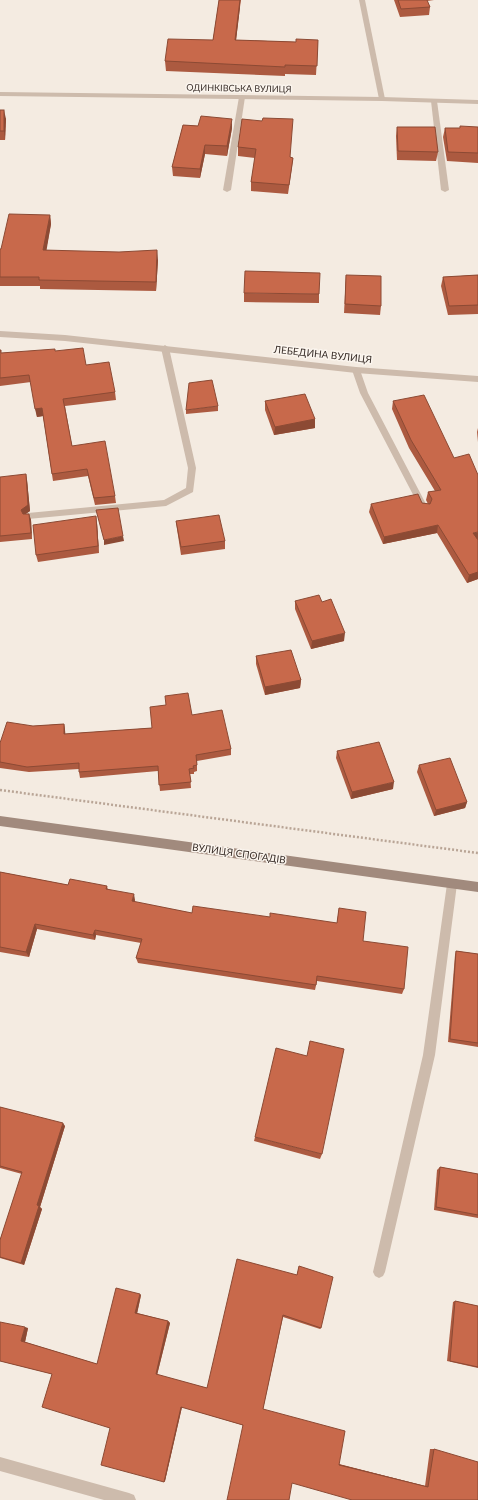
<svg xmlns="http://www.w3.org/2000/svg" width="478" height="1500" font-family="Lato,sans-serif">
  <rect width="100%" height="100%" fill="#f4ebe1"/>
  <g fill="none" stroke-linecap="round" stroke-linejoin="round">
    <polyline stroke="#b9a596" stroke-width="2.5" stroke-dasharray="2 2" stroke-linecap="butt" points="0,790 478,853"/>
    <g fill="#cdbbac" fill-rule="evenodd">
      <polygon points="359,0 365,0 385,99 382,101 379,99"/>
      <polygon points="242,95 245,97 231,190 227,192 223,190 239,97"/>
      <polygon points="434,99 437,101 449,190 445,192 441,190 431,101"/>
      <polygon points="165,345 169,348 196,468 193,492 166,506 28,519 25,518 24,516 28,513 164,500 186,488 188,468 161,348"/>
      <polygon points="356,367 360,370 368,393 427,506 426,508 420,508 360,393 352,370"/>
      <polygon points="452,879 456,881 457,884 435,1055 385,1272 383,1276 379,1278 375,1276 373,1272 423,1055 447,884 448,881"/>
    </g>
    <g fill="#cdbbac" fill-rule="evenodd">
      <polygon points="0,92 382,97 478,100 478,104 382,101 0,96"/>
      <polygon points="0,331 65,335 356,367 478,376 478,382 356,373 65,341 0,337"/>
      <polygon points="0,1457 129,1493 134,1495 136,1500 104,1500 0,1471"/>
    </g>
    <polygon fill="#a18a7d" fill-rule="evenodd" points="0,816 478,882 478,892 0,826"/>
  </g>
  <g fill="#ac5a40">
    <polygon points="219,0 241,0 240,7 236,40 296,42 318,40 316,75 285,74 285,76 166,71 165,61 213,40"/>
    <polygon points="394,0 434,0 427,1 430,7 429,15 400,17"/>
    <polygon points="0,110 6,119 5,140 0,140"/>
    <polygon points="242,119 290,157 293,158 292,167 288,194 251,191 251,182 255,158 238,156 238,147"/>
    <polygon points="183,125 232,128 227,156 205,154 200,178 173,176 172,167"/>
    <polygon points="397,127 438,152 436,161 397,160 396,136"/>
    <polygon points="478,127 478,163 447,161 443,137 445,128 460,128"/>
    <polygon points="50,215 51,224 46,250 158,260 156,291 40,289 40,286 0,286 0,249 1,249"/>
    <polygon points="346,275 381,306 380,315 344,313"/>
    <polygon points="478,275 478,314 448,315 441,286 443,277"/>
    <polygon points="244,293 319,294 319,303 244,302"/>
    <polygon points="0,350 1,353 55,351 86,365 115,392 116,400 65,406 72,446 115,496 116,503 95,505 88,476 53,481 43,416 37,417 31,382 0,386"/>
    <polygon points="265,401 315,419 315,428 274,435 265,410"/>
    <polygon points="393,401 478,540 478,579 467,583 437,533 383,544 369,512 371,504 422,503 428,504 426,500 428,492 435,491 409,448 392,409"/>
    <polygon points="218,406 218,411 186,414 186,410"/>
    <polygon points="478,428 478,442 477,432"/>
    <polygon points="0,477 27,480 30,511 25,514 29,514 31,520 32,539 0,542"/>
    <polygon points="176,521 225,541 225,549 181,555 177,529"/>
    <polygon points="97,523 99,553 38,562 36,555"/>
    <polygon points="295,601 322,602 344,641 311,649 295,609"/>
    <polygon points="256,656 301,680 300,688 265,695 256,664"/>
    <polygon points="192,715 231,749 231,755 197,761 197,771 194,772 194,774 190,774 191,788 160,791 158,771 80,778 79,772 79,769 29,772 0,768 0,743 33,726 64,724 65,730 65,734 152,728"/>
    <polygon points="337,751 393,789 351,799 336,758"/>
    <polygon points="419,765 467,802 465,808 434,816 417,772"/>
    <polygon points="0,872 68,885 107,886 108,890 135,900 134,902 192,913 270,917 337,923 339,908 363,941 404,989 402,994 317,981 315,990 138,963 136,958 141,943 96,935 95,940 37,929 29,957 0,952"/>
    <polygon points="456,951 478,954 478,1047 448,1042 455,955"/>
    <polygon points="0,1107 65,1126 40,1207 42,1209 24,1265 0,1258 0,1240 22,1174 0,1168"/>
    <polygon points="255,1137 322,1154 320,1159 254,1141"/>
    <polygon points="440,1167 478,1174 478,1218 434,1210 437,1170"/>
    <polygon points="299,1266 321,1328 320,1329 283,1317 263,1409 339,1464 425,1486 430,1449 434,1449 478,1500 352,1500 242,1425 182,1407 165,1481 164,1482 110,1428 52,1374 0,1361 28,1328 25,1342 97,1364 141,1295 137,1313 168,1321 170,1323 157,1375 207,1388 297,1275"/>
    <polygon points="455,1301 478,1306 478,1368 447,1361 453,1302"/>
  </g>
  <g fill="#8c4a34">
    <polygon points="240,0 240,7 235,49 235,40"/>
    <polygon points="4,110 6,119 5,140 4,131"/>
    <polygon points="232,119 232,128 227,156 227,146"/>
    <polygon points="205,145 205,154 200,178 200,169"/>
    <polygon points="50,215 51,224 45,259 43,250"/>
    <polygon points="157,250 158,260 156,291 156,282"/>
    <polygon points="42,408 43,416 37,417 35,409"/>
    <polygon points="315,419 315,428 274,435 275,427"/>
    <polygon points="26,474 27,480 30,511 23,516 21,510"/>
    <polygon points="29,514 31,520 32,539 31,533"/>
    <polygon points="96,516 97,523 99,553 98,546"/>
    <polygon points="438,525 437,533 383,544 384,537"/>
    <polygon points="478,532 478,539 471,541 473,533"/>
    <polygon points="123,536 124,541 104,545 104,540"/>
    <polygon points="478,572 478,579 467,583 469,575"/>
    <polygon points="345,633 344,641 311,649 312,641"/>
    <polygon points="301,680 300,688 265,695 265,687"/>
    <polygon points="64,724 65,730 66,740 64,734"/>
    <polygon points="394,782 393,789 351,799 352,792"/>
    <polygon points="467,802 465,808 434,816 436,810"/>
    <polygon points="134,894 135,900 133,907 132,901"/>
    <polygon points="35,924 37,929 29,957 26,952"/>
    <polygon points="95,930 96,935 95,940 93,935"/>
    <polygon points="63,1123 65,1126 40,1207 42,1209 24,1265 21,1263 37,1205"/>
    <polygon points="140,1294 141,1295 137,1314 135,1313"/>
    <polygon points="168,1321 170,1323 157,1375 156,1374"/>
    <polygon points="25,1327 28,1328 25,1342 21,1341"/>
    <polygon points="181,1407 182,1407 165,1481 164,1482"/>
    <polygon points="338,1464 425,1486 428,1487 339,1465"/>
  </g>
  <g fill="#c8694b" stroke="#8c4a34">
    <polygon points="219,0 240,0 235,40 296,42 296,39 318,40 317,66 285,65 285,67 165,61 168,39 213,40"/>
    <polygon points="398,0 427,0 430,7 401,9"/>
    <rect x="0" y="110" width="4" height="21"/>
    <polygon points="201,116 232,119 227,146 205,145 200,169 172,167 183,125 198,126"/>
    <polygon points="263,118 293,119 290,157 293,158 289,185 251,182 256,149 238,147 242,119 262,121"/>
    <polygon points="460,126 478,127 478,153 448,152 445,128 460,128"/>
    <polygon points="397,127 435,127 438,152 398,151"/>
    <polygon points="9,214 50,215 43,250 119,252 157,250 156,282 39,280 39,277 0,277 0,249 1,249"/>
    <polygon points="245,271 320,273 319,294 244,293"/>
    <polygon points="346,275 381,276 381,306 345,304"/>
    <polygon points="478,275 478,305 449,306 443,277"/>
    <polygon points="83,348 86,365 109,362 115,392 63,399 72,446 105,441 115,496 94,498 87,469 52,474 42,408 35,409 29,375 0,378 0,350 1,350 1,353 55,349 55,351"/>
    <polygon points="212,380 218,406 186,410 189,383"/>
    <polygon points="305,394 315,419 275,427 265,401"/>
    <polygon points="424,395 454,458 469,454 478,475 478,532 473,533 478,540 478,572 469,575 438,525 384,537 371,504 418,494 422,503 430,504 432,499 428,492 441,490 411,440 393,401"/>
    <polygon points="26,474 28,505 21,510 23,514 29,514 31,533 0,536 0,477"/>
    <polygon points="118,508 123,536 104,540 96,510"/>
    <polygon points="219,515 225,541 181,547 176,521"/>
    <polygon points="96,516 98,546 36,555 33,525"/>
    <polygon points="319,595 322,602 331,599 345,633 312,641 295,601"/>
    <polygon points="291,650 301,680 265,687 256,656"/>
    <polygon points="188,693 192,715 222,710 231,749 196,755 197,765 193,766 194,768 189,769 191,782 159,785 158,766 79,772 79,763 27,767 0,762 0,743 7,722 33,726 64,724 64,734 152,728 150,707 166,705 165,696"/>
    <polygon points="379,742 394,782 352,792 337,751"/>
    <polygon points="450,758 467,802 436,810 419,765"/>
    <polygon points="0,872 68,885 70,879 107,886 106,889 134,894 132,901 192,913 193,906 270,917 270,913 337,923 339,908 366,912 363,941 408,947 404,989 317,976 316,985 136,958 142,939 95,930 93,935 35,924 26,952 0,947"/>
    <polygon points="456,951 478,954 478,1043 450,1039"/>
    <polygon points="310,1041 344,1049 322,1154 255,1137 276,1048 307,1056"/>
    <polygon points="0,1107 63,1123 37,1205 39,1206 21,1263 0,1257 0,1240 22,1172 0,1166"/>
    <polygon points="440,1167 478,1174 478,1215 436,1207"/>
    <polygon points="237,1259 297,1275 299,1266 333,1277 321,1328 283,1315 263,1409 345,1431 339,1465 428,1487 434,1449 478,1462 478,1500 352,1500 292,1483 289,1500 227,1500 243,1425 181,1407 164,1482 101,1465 110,1428 42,1407 52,1374 0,1361 0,1322 25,1327 21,1341 97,1364 116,1288 140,1294 135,1313 168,1321 156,1374 207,1388"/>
    <polygon points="455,1301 478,1306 478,1367 450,1361"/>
  </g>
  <g text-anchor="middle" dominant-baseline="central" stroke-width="3" stroke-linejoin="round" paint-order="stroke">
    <g font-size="9" fill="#3b302b" stroke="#fbf5ee">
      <text transform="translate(239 88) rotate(1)">ОДИНКІВСЬКА ВУЛИЦЯ</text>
    </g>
    <g font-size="10" fill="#3b302b" stroke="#fbf5ee">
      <text transform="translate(323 354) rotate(6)">ЛЕБЕДИНА ВУЛИЦЯ</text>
      <text transform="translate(239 853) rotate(8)">ВУЛИЦЯ СПОГАДІВ</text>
    </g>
  </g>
</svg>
